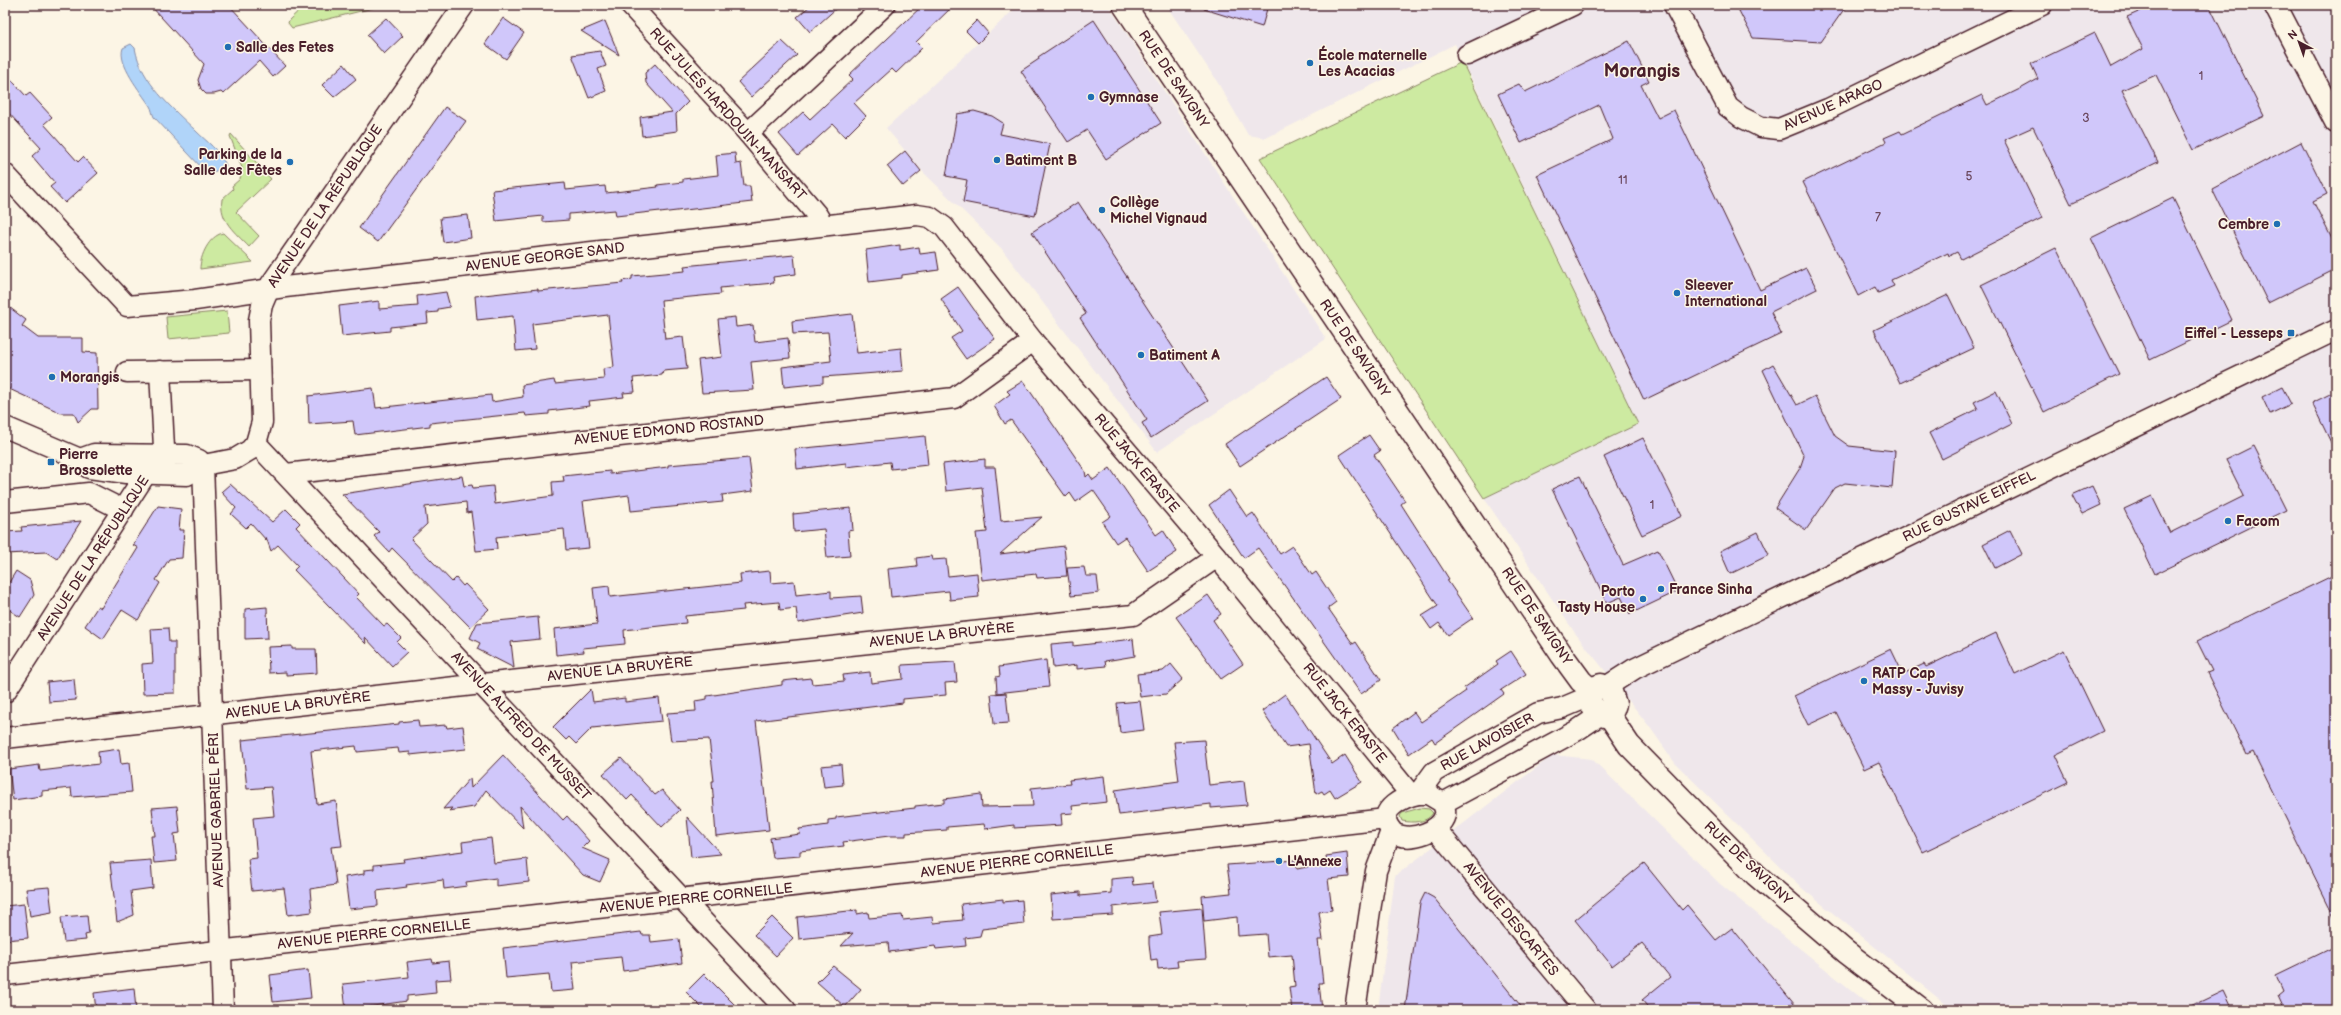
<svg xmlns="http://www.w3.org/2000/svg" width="2341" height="1015" font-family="'Balsamiq Sans',sans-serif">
  <rect width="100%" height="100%" fill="#fcf5e5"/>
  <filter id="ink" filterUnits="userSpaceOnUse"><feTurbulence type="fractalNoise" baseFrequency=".025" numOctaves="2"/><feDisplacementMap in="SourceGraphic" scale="8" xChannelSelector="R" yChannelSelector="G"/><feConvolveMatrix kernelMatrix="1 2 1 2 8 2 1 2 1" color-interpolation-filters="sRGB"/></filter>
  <g filter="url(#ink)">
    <g fill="#efe7eb">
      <polygon points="1019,5 1108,5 1326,339 1157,452 1001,248 923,172 886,128"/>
      <polygon points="1166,5 2336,5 2336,1010 1953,1010 1803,889 1675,763 1649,726 1575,633 1484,498 1638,424 1455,44 1266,138 1248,135 1218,83"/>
      <polygon points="1553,755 1592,759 1720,884 1876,1010 1378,1010 1395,876"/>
    </g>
    <g fill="#cdeaa1" stroke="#8c8466">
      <polygon points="305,5 377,5 373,8 292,28 288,23 289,20"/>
      <polygon points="1462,62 1638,424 1484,498 1260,158"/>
      <path d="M231,134l40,45 -35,33 23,24 -10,11c-14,-15 -30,-26 -27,-48l11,-10 -1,-3 8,-7 2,-11 -12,-32z"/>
      <path d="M223,233l30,29 -53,7c0,-13 9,-33 23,-36z"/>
      <polygon points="227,311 229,333 168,339 166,317"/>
      <path d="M1420,808l9,1 4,4c-6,10 -20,10 -31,8l-2,-5 2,-3z"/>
    </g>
    <path fill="#b0d4f9" stroke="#878ca7" d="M131,44l4,4c6,34 37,60 61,83 11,11 23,19 30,34l-1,4 -14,3 -9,-4 -48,-51c-2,-4 -2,-8 -4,-11 -9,-14 -33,-42 -27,-58z"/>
    <g fill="#d0c7fa" stroke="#4a1f2b">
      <polygon points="150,5 229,5 285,66 273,77 259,61 223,94 221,92 214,94 206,94 201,89 198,80 204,64"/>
      <polygon points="811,5 840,5 810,32 797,17"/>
      <polygon points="923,5 954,5 916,42 922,48 896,73 892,69 854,103 866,116 845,137 833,124 798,156 779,134 803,112 810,119 853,79 849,75"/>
      <polygon points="1205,5 1268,5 1262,27 1204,9"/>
      <polygon points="1736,5 1847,5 1821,42 1753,38"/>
      <polygon points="2154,5 2209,5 2264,116 2193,150 2156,75 2122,90 2158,162 2071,204 2033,127 2004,140 2042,218 1961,259 1957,252 1949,256 1948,253 1891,280 1894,286 1878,293 1875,287 1858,296 1803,182 1886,142 1884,138 1900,131 1902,134 1982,95 1987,105 2022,88 2038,79 2031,64 2095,33 2111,67 2143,49 2127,17"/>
      <polygon points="386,18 403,36 384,54 367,35"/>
      <polygon points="503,18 524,33 506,59 485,44"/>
      <polygon points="977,20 988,33 978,43 966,31"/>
      <polygon points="1094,20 1161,123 1106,159 1087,130 1068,142 1021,71 1039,59 1038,57"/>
      <polygon points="605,21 619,55 581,31"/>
      <polygon points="782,41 797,55 751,97 738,82"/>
      <polygon points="1629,41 1649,81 1641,85 1658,118 1674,110 1760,290 1806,268 1817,289 1771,312 1781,334 1644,400 1537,175 1613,139 1599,105 1521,143 1498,94 1519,84 1525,92"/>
      <polygon points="600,51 606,66 598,69 606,91 589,98 572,55"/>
      <polygon points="344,64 356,79 334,97 322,85"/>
      <polygon points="655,64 688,102 676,114 677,131 642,136 640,117 672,112 646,83 645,73"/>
      <polygon points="5,73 26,96 30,93 52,117 44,124 78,162 83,157 98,173 65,203 50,187 55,183 32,156 41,148 5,109"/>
      <polygon points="445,107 466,121 378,242 359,228"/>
      <polygon points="974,111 992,116 1003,123 1000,134 1050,144 1035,216 963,202 967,180 946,176 957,114"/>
      <polygon points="2301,142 2327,194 2313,201 2336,247 2336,269 2268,303 2212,189"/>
      <polygon points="905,151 921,171 903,186 887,166"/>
      <polygon points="735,153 736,164 741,163 744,186 750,186 752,202 660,213 660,211 616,216 615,210 569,214 569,220 543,222 543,216 496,221 492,190 565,183 566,190 605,186 606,193 658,187 657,185 683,182 683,179 718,175 716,155"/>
      <polygon points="2173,198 2232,320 2150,360 2091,238"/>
      <polygon points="1078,202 1208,401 1151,438 1142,423 1147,420 1080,318 1086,314 1032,232"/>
      <polygon points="468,215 471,238 443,242 440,218"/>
      <polygon points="900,245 900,250 919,247 920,254 936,252 939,270 902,275 902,278 869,282 866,250"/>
      <polygon points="2056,248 2119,374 2044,412 1981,285"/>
      <polygon points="794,255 796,274 773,277 774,283 720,288 721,294 661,300 665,339 683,337 687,369 663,371 662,375 633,378 635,392 623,393 624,397 589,401 590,406 549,411 549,414 526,416 525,413 430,423 430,426 355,435 353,421 309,424 308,396 373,388 376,408 491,395 492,402 523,397 522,385 554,380 555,384 604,379 603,369 614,367 608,315 532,324 535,349 516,351 513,316 477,320 475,296 538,289 538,291 623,283 622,281 632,279 632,276 685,271 684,266"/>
      <polygon points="958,287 995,339 966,359 951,338 962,331 941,299"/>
      <polygon points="446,292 450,307 438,309 438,312 427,313 428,323 390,327 390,331 342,336 339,306 379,301 379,309 418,306 417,296"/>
      <polygon points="1948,295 1974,348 1900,383 1874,330"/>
      <polygon points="5,304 26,320 22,326 38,338 83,338 83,352 97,353 98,409 92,409 78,422 74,413 61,413 5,387"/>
      <polygon points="852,314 857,353 901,348 903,371 823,377 823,383 784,387 782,367 831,361 828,332 793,334 792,321"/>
      <polygon points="735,317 736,327 753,325 755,342 788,338 790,358 751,362 754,390 702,393 698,360 722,357 718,319"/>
      <polygon points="1773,364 1797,405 1815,396 1835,436 1849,446 1895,451 1892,488 1845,483 1835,488 1806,530 1775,508 1800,468 1804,456 1763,370"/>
      <polygon points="1326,377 1341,399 1240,466 1225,444"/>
      <polygon points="1023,381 1085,471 1086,477 1089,474 1093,480 1110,468 1156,535 1163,530 1177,552 1148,571 1125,537 1116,543 1102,522 1111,516 1093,490 1076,502 1070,493 1066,497 1011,420 1005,424 994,406 1010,394 1007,391"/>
      <polygon points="2282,387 2291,404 2270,414 2262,397"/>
      <polygon points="1996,391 2012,424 1942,459 1929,433 1978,409 1974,402"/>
      <polygon points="2336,391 2336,453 2312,403"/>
      <polygon points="1369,435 1380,451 1374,455 1405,501 1401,504 1449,579 1447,580 1473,618 1448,635 1439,623 1431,629 1422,616 1438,606 1339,455"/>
      <polygon points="925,436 928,465 891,469 890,462 846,467 846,463 797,469 795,449"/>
      <polygon points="1643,438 1682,516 1642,535 1604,457"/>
      <polygon points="2254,446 2286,510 2155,574 2124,509 2152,496 2170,533 2244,496 2226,460"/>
      <polygon points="749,458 753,491 722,495 723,502 631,511 629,495 583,501 589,548 566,550 564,529 496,537 497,549 476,551 471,512 467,513 466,502 425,507 427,524 411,539 452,582 456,578 463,586 465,584 489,609 470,627 392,548 389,552 374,536 379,532 342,494 462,476 464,486 472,485 473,488 493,486 495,504 553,496 552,482 564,481 563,476 610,471 610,474 668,467 668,465"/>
      <polygon points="985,459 985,467 995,467 1001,521 1042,517 1000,554 1064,546 1067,576 1037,578 1036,574 982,580 976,533 987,532 982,487 946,491 943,464"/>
      <polygon points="1580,476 1623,565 1658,550 1678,591 1630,614 1621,597 1607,603 1552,489"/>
      <polygon points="230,484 272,522 286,509 300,523 296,527 359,594 356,597 384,626 387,624 401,638 397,642 407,652 392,666 365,637 366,644 294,570 298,566 278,545 271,551 266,537 266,540 251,523 246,528 231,514 236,508 221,492"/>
      <polygon points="2092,486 2101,505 2082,514 2072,495"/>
      <polygon points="1229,490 1247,517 1253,513 1280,554 1292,546 1312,575 1316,572 1336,602 1328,608 1353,644 1356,642 1381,680 1361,694 1258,548 1244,558 1209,505"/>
      <polygon points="158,506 181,509 179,530 184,530 182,558 169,559 156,580 160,583 138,620 122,610 103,639 85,626 98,606 101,608 138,548 133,545"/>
      <polygon points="851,508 853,530 848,531 850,556 827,558 824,529 794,532 793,514"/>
      <polygon points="81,521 57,559 46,552 5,554 5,532 22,531 21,527"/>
      <polygon points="2010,530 2022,554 1995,568 1983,544"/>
      <polygon points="1758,532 1769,555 1730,574 1720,551"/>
      <polygon points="931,556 932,560 946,559 948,576 977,573 979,597 950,600 949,591 891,597 888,569 917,566 916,558"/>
      <polygon points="1084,567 1086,576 1097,576 1099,593 1071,596 1067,568"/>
      <polygon points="16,571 30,580 34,595 20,617 5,607 5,589"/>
      <polygon points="770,571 771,583 794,581 796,595 831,591 831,598 861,596 863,613 798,623 796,608 780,610 779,602 743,605 744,610 685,616 686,623 624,630 625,644 583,648 584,652 556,655 554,629 597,624 593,588 609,586 610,597 741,583 740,574"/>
      <polygon points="2336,574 2336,920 2253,752 2247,755 2207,673 2212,671 2197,641"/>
      <polygon points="1208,595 1221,614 1213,620 1243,664 1221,679 1176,617"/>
      <polygon points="267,607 268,638 245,639 245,609"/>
      <polygon points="538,617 540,639 511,642 514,668 477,649 480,643 470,638 477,623"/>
      <polygon points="168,628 169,642 175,642 175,693 143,694 142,664 153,663 151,629"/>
      <polygon points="1996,633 2015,674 2064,650 2103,731 2055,755 2068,782 1923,852 1879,762 1864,769 1836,712 1808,725 1794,696 1891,649 1903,674 1924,664 1926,667"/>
      <polygon points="1133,639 1135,656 1105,661 1106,666 1077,669 1077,665 1053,668 1051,644 1073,642 1073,646"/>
      <polygon points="292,646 292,649 316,649 317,673 286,675 286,672 269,673 268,647"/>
      <polygon points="1511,651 1526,674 1501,690 1504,694 1435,743 1432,738 1409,754 1393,728 1414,712 1421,722 1466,691 1464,688 1498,664 1496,661"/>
      <polygon points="1046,660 1049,687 997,693 996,677 1000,676 999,667"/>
      <polygon points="955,662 957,682 945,683 946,695 903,699 903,703 756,721 769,830 716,836 712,781 714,781 709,739 671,741 667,713 696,711 695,701 707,699 707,696 782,685 782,681 811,678 812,684 844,681 843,675 870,672 871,683 903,679 902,665"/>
      <polygon points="1171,664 1183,679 1166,694 1140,697 1137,674 1163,671"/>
      <polygon points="74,679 76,700 49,702 47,682"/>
      <polygon points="591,689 593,702 625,698 625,702 659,698 662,721 592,728 576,744 569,737 566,740 553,727"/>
      <polygon points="1006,693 1009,723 994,724 991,694"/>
      <polygon points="1285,694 1332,764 1345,755 1362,782 1335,798 1330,790 1324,794 1322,791 1316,794 1309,744 1286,747 1262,711"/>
      <polygon points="1140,701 1144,730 1120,733 1117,703"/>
      <polygon points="418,720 419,727 446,725 447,728 463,726 466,749 410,755 410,752 399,753 398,748 357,752 356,746 311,751 317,804 336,801 342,846 331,847 336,885 310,889 312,912 288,915 284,888 252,891 248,859 257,858 253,818 274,816 271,787 247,789 242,740 399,724 399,722"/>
      <polygon points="1204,740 1209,785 1244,781 1247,805 1211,808 1211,804 1119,815 1115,790 1179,781 1174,742"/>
      <polygon points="119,749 121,764 129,763 132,792 72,797 71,788 42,791 42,796 13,800 9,769 39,765 40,771 99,764 98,752"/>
      <polygon points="503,755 563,820 567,816 589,841 582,848 610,860 600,882 583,875 520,806 523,828 486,790 474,807 449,811 452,808 443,809 470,778 471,788"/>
      <polygon points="621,758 655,795 662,790 680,810 662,827 632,795 627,800 603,774"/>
      <polygon points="841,764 843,785 824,787 821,766"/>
      <polygon points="1104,776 1107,802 1072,806 1073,813 1061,814 1062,825 1014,828 1014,825 985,829 984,824 947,827 947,830 906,833 906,836 889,836 843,842 844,846 800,851 800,856 773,858 770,838 800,834 799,829 828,825 828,820 836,819 836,817 915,808 915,806 944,803 944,799 981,794 982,807 1033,806 1031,788 1070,784 1069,780"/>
      <polygon points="177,806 180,833 174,834 177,861 154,863 151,836 155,836 152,808"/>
      <polygon points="687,817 721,854 691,857"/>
      <polygon points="491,838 494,863 527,859 529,882 496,886 496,878 466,882 467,886 444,889 443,880 406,885 407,887 377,891 378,906 349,909 345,877 364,874 364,870 374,869 374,865 404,862 403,859 463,851 462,842"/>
      <polygon points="1347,853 1349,877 1328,879 1332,910 1319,912 1323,940 1318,940 1323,983 1319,983 1322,1010 1292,1010 1289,987 1295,986 1292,955 1268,957 1266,934 1238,936 1237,917 1204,921 1202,896 1231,893 1227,865 1296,860 1297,869 1327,863 1326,856"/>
      <polygon points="151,860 153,888 131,891 134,915 117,922 110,863"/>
      <polygon points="1644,863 1682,910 1687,905 1716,940 1732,928 1799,1010 1650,1010 1642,1000 1670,977 1642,943 1612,966 1575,920"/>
      <polygon points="1132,877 1133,885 1153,883 1156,902 1113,907 1113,915 1053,919 1051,895 1080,892 1080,896 1111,893 1111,879"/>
      <polygon points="49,887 52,912 30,916 26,889"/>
      <polygon points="1425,893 1434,898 1524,1010 1405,1010 1420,903"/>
      <polygon points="1003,899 1003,902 1022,900 1024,924 982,929 980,936 965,938 966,946 936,949 935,946 889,952 888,942 841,946 853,933 799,939 797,917 857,910 857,914 868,912 869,918 902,915 903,920 932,917 933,923 963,920 961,904"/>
      <polygon points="24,904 28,938 5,940 5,906"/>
      <polygon points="1202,908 1206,959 1177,961 1178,967 1158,969 1157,959 1151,960 1149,944 1149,937 1162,935 1159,912"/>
      <polygon points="87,915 89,934 85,935 86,940 64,942 61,917"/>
      <polygon points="772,917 793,938 776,956 754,935"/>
      <polygon points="641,932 642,935 650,935 651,942 679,939 682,963 623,971 621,957 572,962 575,990 551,992 549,974 506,978 503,948"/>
      <polygon points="2336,946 2336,1010 2285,1010 2278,995 2283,991 2276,975"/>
      <polygon points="432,959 433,963 449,961 451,979 435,980 436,993 407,996 407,1001 346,1010 343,984 409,977 407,962"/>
      <polygon points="833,966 861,989 845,1007 817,982"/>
      <polygon points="308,970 311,998 273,1002 270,975"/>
      <polygon points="704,974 740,1010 704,1010 686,992"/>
      <polygon points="134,988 136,1010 96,1010 94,993"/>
      <polygon points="2223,991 2232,1010 2183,1010"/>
    </g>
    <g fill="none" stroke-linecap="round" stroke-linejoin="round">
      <g stroke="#4a1f2b" stroke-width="23">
        <g id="street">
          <polyline points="630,5 748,133 817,215 823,225"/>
          <polyline points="1674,5 1728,107 1741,117 1761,127 1779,129 1828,109 2042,5"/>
          <polyline points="1467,55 1573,5"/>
          <polyline points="748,133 885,5"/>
          <polyline points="5,174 127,306 195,300 285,287 917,215 930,217 944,227 1033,341 1217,557 1411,795"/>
          <polyline points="160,371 165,467"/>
          <polyline points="127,372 260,370"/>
          <polyline points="5,427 80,459 89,468 126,473 187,475 203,465 235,459 250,450 256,443 262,422 259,320 262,305 271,284 464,5"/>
          <polyline points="256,443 786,1010"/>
          <polyline points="80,459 94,454 187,455 199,460 203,465"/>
          <polyline points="203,465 223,1010"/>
          <polyline points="286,474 954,398 1033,341"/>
          <polyline points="5,502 89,493 123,510"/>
          <polyline points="1606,687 1634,669 2336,330"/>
          <polyline points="5,692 147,472"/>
          <polyline points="5,738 482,684 1133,615 1217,557"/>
          <polyline points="1418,794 1434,772 1538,713 1562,708 1588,697"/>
          <path d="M1418,794h10l15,9c1,4 3,8 2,12 -5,17 -32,25 -47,20 -4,-1 -7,-5 -9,-8 -12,-18 15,-30 29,-33z"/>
          <polyline points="1443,803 1576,731 1600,715"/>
          <polyline points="1435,828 1586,1010"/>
          <polyline points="5,975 1386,819"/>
          <polyline points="1355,1010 1376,871 1391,831"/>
        </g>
      </g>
      <g stroke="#4a1f2b" stroke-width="25">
        <g id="secondary">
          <polyline points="1124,5 1562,655 1581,681 1590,689"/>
          <polyline points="2275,5 2336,122"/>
          <polygon points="1601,685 1611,692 1615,704 1613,710 1605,716 1594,709 1588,697 1590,689"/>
          <polyline points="1609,715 1629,745 1756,875 1846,952 1922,1010"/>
        </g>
      </g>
      <use href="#street" stroke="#fcf5e5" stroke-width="20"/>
      <use href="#secondary" stroke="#fcf5e5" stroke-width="22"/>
    </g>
  </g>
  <g fill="#1f6fb2" stroke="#fcf5e5" stroke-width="1.5">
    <circle cx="228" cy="47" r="4"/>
    <circle cx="1310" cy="63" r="4"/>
    <circle cx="1091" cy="97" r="4"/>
    <circle cx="997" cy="160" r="4"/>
    <circle cx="290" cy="162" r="4"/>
    <circle cx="1102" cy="210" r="4"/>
    <circle cx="2277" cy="224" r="4"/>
    <circle cx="1677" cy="293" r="4"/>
    <rect x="2287" y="329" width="8" height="8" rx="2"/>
    <circle cx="1141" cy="355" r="4"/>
    <circle cx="52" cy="377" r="4"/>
    <rect x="47" y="458" width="8" height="8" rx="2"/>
    <circle cx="2228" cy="521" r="4"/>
    <circle cx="1661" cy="589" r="4"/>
    <circle cx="1643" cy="599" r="4"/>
    <circle cx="1864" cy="681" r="4"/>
    <circle cx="1279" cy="861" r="4"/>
  </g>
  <g text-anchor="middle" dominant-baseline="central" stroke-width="3" stroke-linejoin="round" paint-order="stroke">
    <g font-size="12" fill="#6c495f">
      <text x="2201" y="76">1</text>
      <text x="2086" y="118">3</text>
      <text x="1969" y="176">5</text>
      <text x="1623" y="180">11</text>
      <text x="1878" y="217">7</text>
      <text x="1652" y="505">1</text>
    </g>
    <g font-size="14" font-weight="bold" fill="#4a1f2b" stroke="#fcf5e5" text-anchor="start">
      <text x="236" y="47">Salle des Fetes</text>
      <text x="1318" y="55">École maternelle<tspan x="1318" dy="16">Les Acacias</tspan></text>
      <text x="1099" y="97">Gymnase</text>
      <text x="282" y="154" text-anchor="end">Parking de la<tspan x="282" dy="16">Salle des Fêtes</tspan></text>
      <text x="1005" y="160">Batiment B</text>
      <text x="1110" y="202">Collège<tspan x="1110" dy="16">Michel Vignaud</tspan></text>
      <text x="2269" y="224" text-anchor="end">Cembre</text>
      <text x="1685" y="285">Sleever<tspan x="1685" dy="16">International</tspan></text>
      <text x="2283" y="333" text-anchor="end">Eiffel - Lesseps</text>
      <text x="1149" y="355">Batiment A</text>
      <text x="60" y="377">Morangis</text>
      <text x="59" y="454">Pierre<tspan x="59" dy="16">Brossolette</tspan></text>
      <text x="2236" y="521">Facom</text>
      <text x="1669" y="589">France Sinha</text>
      <text x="1635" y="591" text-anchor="end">Porto<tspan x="1635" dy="16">Tasty House</tspan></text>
      <text x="1872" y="673">RATP Cap<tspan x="1872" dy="16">Massy - Juvisy</tspan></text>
      <text x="1287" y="861">L'Annexe</text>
    </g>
    <g font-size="14" fill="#4a1f2b" stroke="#fcf5e5">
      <text transform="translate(1174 79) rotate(56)">RUE DE SAVIGNY</text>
      <text transform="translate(1833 105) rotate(-24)">AVENUE ARAGO</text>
      <text transform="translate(728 114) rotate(48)">RUE JULES HARDOUIN-MANSART</text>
      <text transform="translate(325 206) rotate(-56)">AVENUE DE LA RÉPUBLIQUE</text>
      <text transform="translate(545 257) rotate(-7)">AVENUE GEORGE SAND</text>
      <text transform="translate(1355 348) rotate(56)">RUE DE SAVIGNY</text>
      <text transform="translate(669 430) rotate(-6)">AVENUE EDMOND ROSTAND</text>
      <text transform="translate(1137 463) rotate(50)">RUE JACK ERASTE</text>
      <text transform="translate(1969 506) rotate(-26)">RUE GUSTAVE EIFFEL</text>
      <text transform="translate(93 558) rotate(-57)">AVENUE DE LA RÉPUBLIQUE</text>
      <text transform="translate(1537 616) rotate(56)">RUE DE SAVIGNY</text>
      <text transform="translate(942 635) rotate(-6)">AVENUE LA BRUYÈRE</text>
      <text transform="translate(620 669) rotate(-6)">AVENUE LA BRUYÈRE</text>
      <text transform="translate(298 705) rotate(-7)">AVENUE LA BRUYÈRE</text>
      <text transform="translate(1345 713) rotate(51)">RUE JACK ERASTE</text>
      <text transform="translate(521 726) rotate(47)">AVENUE ALFRED DE MUSSET</text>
      <text transform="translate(1487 742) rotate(-29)">RUE LAVOISIER</text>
      <text transform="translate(216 810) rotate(-92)">AVENUE GABRIEL PÉRI</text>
      <text transform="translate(1017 861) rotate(-7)">AVENUE PIERRE CORNEILLE</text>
      <text transform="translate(1748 863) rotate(43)">RUE DE SAVIGNY</text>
      <text transform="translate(696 898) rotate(-6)">AVENUE PIERRE CORNEILLE</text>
      <text transform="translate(1511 919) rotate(51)">AVENUE DESCARTES</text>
      <text transform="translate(374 934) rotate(-6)">AVENUE PIERRE CORNEILLE</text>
    </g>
    <g font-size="18" font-weight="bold" fill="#4a1f2b" stroke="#fcf5e5">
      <text x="1642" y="71">Morangis</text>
    </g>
  </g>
  <rect width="2341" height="1015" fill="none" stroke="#fcf5e5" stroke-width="20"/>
  <rect x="10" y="10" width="2321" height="995" fill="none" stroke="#4a1f2b" stroke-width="1.5" filter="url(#ink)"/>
  <g transform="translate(2299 42) rotate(319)" stroke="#fcf5e5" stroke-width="3" paint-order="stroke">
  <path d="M0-3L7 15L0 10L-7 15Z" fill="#4a1f2b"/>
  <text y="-6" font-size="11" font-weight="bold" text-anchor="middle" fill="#4a1f2b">N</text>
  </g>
</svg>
